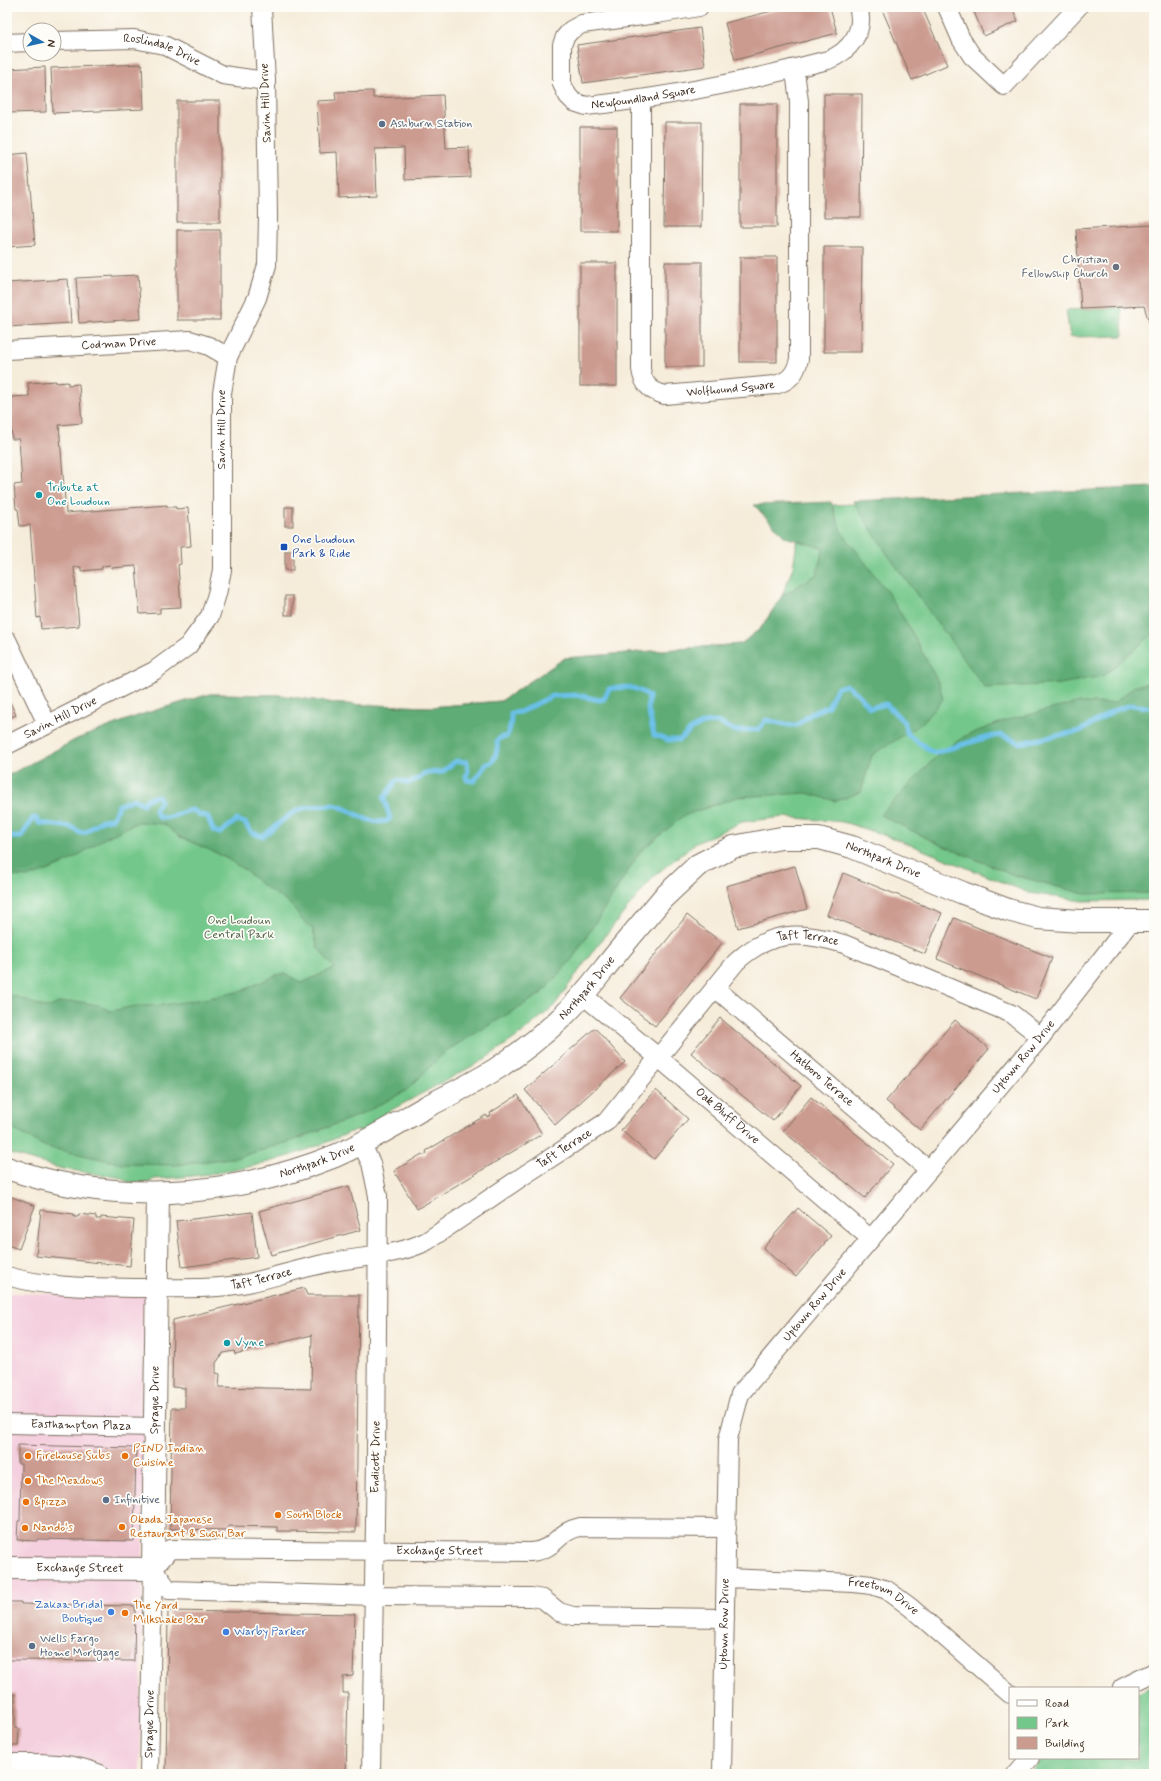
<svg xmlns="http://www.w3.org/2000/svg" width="1161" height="1781" font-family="Mynerve,sans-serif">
  <rect width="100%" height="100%" fill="#fdfcf7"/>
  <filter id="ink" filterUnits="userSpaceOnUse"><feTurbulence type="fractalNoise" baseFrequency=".025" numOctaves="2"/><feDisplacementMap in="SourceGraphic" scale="8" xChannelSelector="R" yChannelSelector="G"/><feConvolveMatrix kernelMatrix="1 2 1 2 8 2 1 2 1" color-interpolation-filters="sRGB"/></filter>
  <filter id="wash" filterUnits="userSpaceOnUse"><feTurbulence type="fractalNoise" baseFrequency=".012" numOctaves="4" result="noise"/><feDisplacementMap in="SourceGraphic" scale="16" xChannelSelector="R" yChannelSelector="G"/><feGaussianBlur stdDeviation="0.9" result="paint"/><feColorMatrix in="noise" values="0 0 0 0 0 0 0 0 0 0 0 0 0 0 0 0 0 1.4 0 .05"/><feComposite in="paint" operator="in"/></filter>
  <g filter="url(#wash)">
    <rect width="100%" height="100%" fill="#f6ecda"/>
    <polygon fill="#f4cfde" points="7,1293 146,1296 140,1774 7,1774"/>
    <g fill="#73c78a" stroke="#577854">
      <polygon points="1121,307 1123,336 1070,337 1066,310"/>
      <path d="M1154,488v412l-72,1 -53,-8 -133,-54 -53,-17 -59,-5 -42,5 -48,22 -40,32 -58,71 -42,59 -33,28 -41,28 -96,52 -3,7 -20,10 -6,-1c-70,32 -124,45 -201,49l-5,4 -22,-1 -4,-4 -60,-9 -56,-16v-377l70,-37 63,-24 70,-21 68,1 63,9 89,3 71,-6 64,-43 176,-14 20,-16 21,-32 11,-29 3,-19 1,-41z"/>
      <polygon points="1154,1685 1154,1774 1030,1774 1044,1758 1138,1758 1138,1693"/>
    </g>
    <g fill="#5eac76" stroke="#4c6b4a">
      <polygon points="1154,487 1154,633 1103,676 1060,684 985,688 888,555 853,501"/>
      <polygon points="831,502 841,531 886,590 908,625 939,684 943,699 921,724 872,755 861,792 836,801 806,793 737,797 683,816 640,852 573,958 541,994 446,1051 407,1090 362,1114 292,1141 239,1157 176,1165 123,1164 46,1147 7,1126 7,996 14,996 47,1008 59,1003 70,1002 81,1002 98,1005 111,1011 135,1006 163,1005 204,999 242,991 276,975 284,973 302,983 334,968 318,948 312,928 303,921 290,904 261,884 246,871 223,856 180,837 164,824 138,822 105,838 71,860 50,870 29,877 7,876 7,776 77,739 140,715 210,694 278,695 341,704 430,707 501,701 565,658 741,644 761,628 782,596 817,574 823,548 785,537 754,505"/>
      <polygon points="1154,682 1154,893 1084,894 1014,875 941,845 880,815 939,754 965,736 1007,720 1076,703 1114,703 1135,686"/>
    </g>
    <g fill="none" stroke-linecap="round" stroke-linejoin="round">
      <path stroke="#6bc0e8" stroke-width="5" d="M7,837h14l12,-19 4,1 2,4 32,4 10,6 5,-1 16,-12 10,-1 7,-14 15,-6 9,5 4,-5 9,-3 3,1 1,4 -5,9 4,7c11,4 23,-7 34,-7l7,5 7,1c5,7 3,16 13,17l17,-13 8,3 7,10 11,3c13,-8 22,-21 38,-27 6,-2 31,-5 37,-3 16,5 30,19 49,15l3,-3 -6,-20 12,-17 3,-1 9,3 12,-5 4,-5 18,-1 14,-11 11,1 1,9 -2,5 1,4 7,1 12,-17 6,-2c4,-6 6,-14 5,-21l4,-4h5c5,-8 5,-15 5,-24l9,-1 32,-16 25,-1 22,5 5,-1 5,-10c17,-3 26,-3 40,7l-1,13 6,26 14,5h12l12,-11 12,-6 13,-1 19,9 23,-2 7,-9 23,5h8l15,-12 16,-7 9,-18 9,-3 12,9 12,14 16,-4 18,18 4,13 26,18 54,-16 13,-2 19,8 60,-12 33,-20 18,-6 23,3"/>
    </g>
    <g id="blocks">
      <g fill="#cc9b90" fill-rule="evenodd">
        <polygon points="787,7 830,7 837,33 735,60 725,23"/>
        <polygon points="881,7 922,7 947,65 912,80"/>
        <polygon points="972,7 1012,7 1018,21 984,36"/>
        <polygon points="700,28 705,66 583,83 577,45"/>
        <polygon points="142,64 144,109 53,113 51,68"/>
        <polygon points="45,67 46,112 7,113 7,69"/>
        <polygon points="373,91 373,98 443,95 446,148 469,147 470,177 405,180 404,148 375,149 377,196 339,198 337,152 320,153 317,101 336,100 335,92"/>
        <polygon points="824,94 862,94 861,217 824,217"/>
        <rect x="177" y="101" width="43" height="121"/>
        <rect x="740" y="104" width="37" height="123"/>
        <polygon points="665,122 702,122 701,227 664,227"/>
        <rect x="580" y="127" width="37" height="104"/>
        <polygon points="27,153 35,245 7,247 7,155"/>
        <polygon points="1154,225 1154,338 1144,306 1081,309 1076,229"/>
        <rect x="177" y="230" width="43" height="90"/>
        <polygon points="824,247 862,247 861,352 824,352"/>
        <rect x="740" y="257" width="37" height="105"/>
        <rect x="665" y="262" width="37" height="105"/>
        <rect x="580" y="263" width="37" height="123"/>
        <polygon points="138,275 141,319 79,323 76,278"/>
        <polygon points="68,279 71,323 7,327 7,283"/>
        <polygon points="56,381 56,383 68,382 68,385 79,384 82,423 59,425 66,513 167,505 167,507 176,507 176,509 188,508 191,546 180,547 181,564 178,565 181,607 160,608 160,613 140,614 136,566 111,568 110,565 102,566 102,569 81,571 81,567 74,567 79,626 41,629 40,617 37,618 30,525 20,526 18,509 16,509 14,485 22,484 19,439 12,439 10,417 12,417 12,397 29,396 28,383"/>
        <rect x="285" y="507" width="8" height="19"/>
        <rect x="285" y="551" width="8" height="19"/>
        <rect x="285" y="596" width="8" height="19"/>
        <polygon points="10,702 16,715 7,719 7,704"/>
        <polygon points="795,866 807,909 738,928 726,886"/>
        <polygon points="843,873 942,913 925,954 827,915"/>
        <polygon points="687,915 722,943 655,1026 620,998"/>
        <polygon points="954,918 1052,958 1036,999 937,959"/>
        <polygon points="720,1018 801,1086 773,1121 691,1053"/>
        <polygon points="955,1020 989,1049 920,1130 886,1101"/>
        <polygon points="595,1028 625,1062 555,1125 525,1090"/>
        <polygon points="656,1090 688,1119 654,1159 621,1130"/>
        <polygon points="518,1095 542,1134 417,1209 394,1171 422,1154 423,1156 427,1153 426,1151 486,1115 487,1117 491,1115 490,1113"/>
        <polygon points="811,1097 893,1164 865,1198 783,1131"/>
        <polygon points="349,1186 361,1230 271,1255 259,1211"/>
        <polygon points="7,1195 35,1206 19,1249 7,1245"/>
        <polygon points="798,1208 831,1236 796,1277 763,1248"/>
        <polygon points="41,1210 74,1214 74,1217 78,1217 79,1214 96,1216 96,1219 101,1219 101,1217 134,1220 130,1266 36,1256"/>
        <polygon points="252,1212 257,1257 182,1267 176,1221"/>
        <path d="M304,1288l3,7h52l-3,237 -79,-1v-4l-49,-1v4l-58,-1 2,-121h13v-20l-13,-1 1,-67zM312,1335l-1,54 -92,-2 1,-13 -4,-1v-10l7,-10 11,-2 1,3z"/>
        <polygon points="18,1445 136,1448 134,1541 37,1539 37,1541 17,1540 18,1521 20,1521 21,1464 18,1464"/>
        <polygon points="7,1602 21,1602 21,1604 135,1606 134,1661 7,1660"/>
        <polygon points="168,1611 355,1614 353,1676 343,1677 343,1693 348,1693 346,1774 166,1774"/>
        <polygon points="7,1687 11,1687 11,1694 15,1694 15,1728 19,1728 18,1746 7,1746"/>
      </g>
    </g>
  </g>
  <g filter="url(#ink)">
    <use href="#blocks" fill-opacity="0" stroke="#7c6e60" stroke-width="1"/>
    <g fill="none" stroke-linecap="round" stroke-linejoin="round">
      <g stroke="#7c6e60" stroke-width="20">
        <g id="minor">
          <path id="s1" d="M699,7l-42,7 -75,10 -11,6 -6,7 -3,8v39l6,12 6,6 12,4c83,-9 161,-25 242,-46 21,-8 38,-29 30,-53"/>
          <polyline points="947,7 961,39 972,56 1004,86 1078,7"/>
          <path id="s2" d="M54,41l80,-2 30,6 59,30 43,6"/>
          <polyline points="7,43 30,42"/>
          <path id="s3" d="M641,100v269c2,15 9,22 24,26l110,-10c15,-4 21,-12 24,-26v-258l-3,-22 -4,-10"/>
          <path id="s4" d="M7,350l183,-10 19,6 19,11"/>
          <polyline points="7,640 47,724"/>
          <path id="s5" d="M7,745l147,-74 34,-25 22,-30 7,-22 5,-24v-177l6,-36 29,-59 10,-33 1,-49 -2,-135 -4,-74"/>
          <path id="s6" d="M715,988l214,182"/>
          <path id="s7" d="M584,996l75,62 212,181"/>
          <polyline points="361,1143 371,1163 378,1196 376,1458 371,1774"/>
          <path id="s8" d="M7,1276c45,13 92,11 138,12 34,0 69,2 103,-5 28,-6 56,-16 85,-21 31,-6 64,-6 94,-21l99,-67 80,-52 130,-160c34,-32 65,-31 108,-18l168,70 29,23"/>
          <path id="s9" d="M7,1424l148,3"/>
          <path id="s10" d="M153,1569l17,-20 361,3c25,-2 25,-20 49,-25l147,1"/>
          <polyline points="153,1569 169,1590 374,1596 531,1597 543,1599 559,1612 573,1616 725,1618"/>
          <path id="s11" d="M726,1578l128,5 17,2 16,5 23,17 100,87"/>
          <polyline points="1122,1688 1154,1672"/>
          <path d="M7,1763c32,0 63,-2 93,11"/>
          <path id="s12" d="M149,1774l4,-205"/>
          <path id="s13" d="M722,1774l6,-335 12,-45 301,-357 90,-116"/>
          <polyline points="1016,1774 1030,1758"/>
        </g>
      </g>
      <g stroke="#7c6e60" stroke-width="24">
        <g id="tertiary">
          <path id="s14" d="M7,1168c107,38 223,30 328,-12 31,-13 61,-32 91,-49 23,-12 48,-24 70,-38 23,-15 46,-33 66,-52 19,-18 34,-38 50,-58 17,-21 34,-41 51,-61l35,-33 35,-18 48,-9h38l33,9 111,46 45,17 30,8 42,3h74"/>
          <path id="s15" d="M7,1568l146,1 5,-376"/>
        </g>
      </g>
      <use href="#minor" stroke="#fff" stroke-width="18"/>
      <use href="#tertiary" stroke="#fff" stroke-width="22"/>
    </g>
  </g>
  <g fill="#5c6f8a" stroke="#fdfcf7" stroke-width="1.5">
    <circle cx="382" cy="124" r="4"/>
    <circle cx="106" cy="1500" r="4"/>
    <circle cx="32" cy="1646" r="4"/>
  </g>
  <circle fill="#6b7280" stroke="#fdfcf7" stroke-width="1.5" cx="1116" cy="267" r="4"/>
  <g fill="#0f9aa8" stroke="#fdfcf7" stroke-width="1.5">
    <circle cx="39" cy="495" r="4"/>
    <circle cx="227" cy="1343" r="4"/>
  </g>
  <rect fill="#1a4fb4" stroke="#fdfcf7" stroke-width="1.5" x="280" y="543" width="8" height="8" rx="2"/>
  <g fill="#e8710a" stroke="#fdfcf7" stroke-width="1.5">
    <circle cx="28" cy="1456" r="4"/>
    <circle cx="125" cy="1456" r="4"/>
    <circle cx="28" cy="1481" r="4"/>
    <circle cx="26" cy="1502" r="4"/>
    <circle cx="278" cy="1515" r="4"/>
    <circle cx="122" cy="1527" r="4"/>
    <circle cx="25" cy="1528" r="4"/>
    <circle cx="125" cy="1613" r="4"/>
  </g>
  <g fill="#3f7fe0" stroke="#fdfcf7" stroke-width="1.5">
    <circle cx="111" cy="1612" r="4"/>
    <circle cx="226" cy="1632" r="4"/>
  </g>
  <g text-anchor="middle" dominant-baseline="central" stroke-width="3.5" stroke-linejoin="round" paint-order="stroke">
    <g font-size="12" fill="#3b2a1e" stroke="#fdfcf7">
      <text stroke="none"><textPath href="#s2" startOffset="110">Roslindale Drive</textPath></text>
      <text stroke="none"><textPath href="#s1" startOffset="280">Newfoundland Square</textPath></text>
      <text transform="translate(266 103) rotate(-92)">Savin Hill Drive</text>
      <text stroke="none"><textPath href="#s4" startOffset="112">Codman Drive</textPath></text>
      <text stroke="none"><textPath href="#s3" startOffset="373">Wolfhound Square</textPath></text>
      <text stroke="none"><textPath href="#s5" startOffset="432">Savin Hill Drive</textPath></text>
      <text stroke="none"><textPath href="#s5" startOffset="60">Savin Hill Drive</textPath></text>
      <text stroke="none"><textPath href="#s14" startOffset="1001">Northpark Drive</textPath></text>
      <text stroke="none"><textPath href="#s8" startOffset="927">Taft Terrace</textPath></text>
      <text stroke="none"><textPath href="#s14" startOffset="641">Northpark Drive</textPath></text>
      <text stroke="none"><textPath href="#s13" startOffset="822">Uptown Row Drive</textPath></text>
      <text stroke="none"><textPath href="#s6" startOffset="140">Hatboro Terrace</textPath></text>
      <text stroke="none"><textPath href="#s7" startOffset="187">Oak Bluff Drive</textPath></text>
      <text stroke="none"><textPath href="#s8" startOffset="592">Taft Terrace</textPath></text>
      <text stroke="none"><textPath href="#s14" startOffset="317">Northpark Drive</textPath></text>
      <text stroke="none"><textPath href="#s8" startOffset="256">Taft Terrace</textPath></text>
      <text stroke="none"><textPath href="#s13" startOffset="498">Uptown Row Drive</textPath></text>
      <text stroke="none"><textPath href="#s15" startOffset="315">Sprague Drive</textPath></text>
      <text stroke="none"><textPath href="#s9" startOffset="74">Easthampton Plaza</textPath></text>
      <text transform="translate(376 1457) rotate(-89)">Endicott Drive</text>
      <text stroke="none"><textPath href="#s10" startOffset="296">Exchange Street</textPath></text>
      <text stroke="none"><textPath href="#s15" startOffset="73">Exchange Street</textPath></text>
      <text stroke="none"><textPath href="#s11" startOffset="161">Freetown Drive</textPath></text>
      <text stroke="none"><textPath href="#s13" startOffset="150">Uptown Row Drive</textPath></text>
      <text stroke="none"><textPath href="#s12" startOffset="50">Sprague Drive</textPath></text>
    </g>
    <g font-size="12" fill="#4e5e75" stroke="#fdfcf7" text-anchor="start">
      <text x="390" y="124">Ashburn Station</text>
      <text x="114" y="1500">Infinitive</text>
      <text x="40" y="1639">Wells Fargo<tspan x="40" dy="14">Home Mortgage</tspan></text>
    </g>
    <g font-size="12" fill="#5b616d" stroke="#fdfcf7" text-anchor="end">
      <text x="1108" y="260">Christian<tspan x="1108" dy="14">Fellowship Church</tspan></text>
    </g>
    <g font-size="12" fill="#0d838f" stroke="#fdfcf7" text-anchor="start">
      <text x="47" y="488">Tribute at<tspan x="47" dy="14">One Loudoun</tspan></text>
      <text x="235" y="1343">Vyne</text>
    </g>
    <g font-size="12" fill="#164399" stroke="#fdfcf7" text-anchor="start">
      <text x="292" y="540">One Loudoun<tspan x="292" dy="14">Park &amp; Ride</tspan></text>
    </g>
    <g font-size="12" fill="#4f6144" stroke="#fdfcf7">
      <text x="239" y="921">One Loudoun<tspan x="239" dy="14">Central Park</tspan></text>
    </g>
    <g font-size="12" fill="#c56008" stroke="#fdfcf7" text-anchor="start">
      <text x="133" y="1449">PIND Indian<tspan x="133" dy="14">Cuisine</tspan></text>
      <text x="36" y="1456">Firehouse Subs</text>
      <text x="36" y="1481">The Meadows</text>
      <text x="34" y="1502">&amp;pizza</text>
      <text x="286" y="1515">South Block</text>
      <text x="130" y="1520">Okada Japanese<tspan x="130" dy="14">Restaurant &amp; Sushi Bar</tspan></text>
      <text x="33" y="1528">Nando's</text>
      <text x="133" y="1606">The Yard<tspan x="133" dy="14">Milkshake Bar</tspan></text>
    </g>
    <g font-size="12" fill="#366cbe" stroke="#fdfcf7" text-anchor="end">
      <text x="103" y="1605">Zakaa Bridal<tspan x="103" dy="14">Boutique</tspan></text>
      <text x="234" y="1632" text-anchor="start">Warby Parker</text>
    </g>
  </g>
  <rect width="1161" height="1781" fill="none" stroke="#fdfcf7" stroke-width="24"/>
  <rect x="1009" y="1687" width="130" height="72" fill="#fdfcf7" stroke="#afa8a0"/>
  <rect x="1017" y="1700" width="20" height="6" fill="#ffffff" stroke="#afa8a0"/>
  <text x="1045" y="1707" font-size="12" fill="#3b2a1e">Road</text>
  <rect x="1017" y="1717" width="20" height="12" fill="#73c78a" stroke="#afa8a0"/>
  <text x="1045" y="1727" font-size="12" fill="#3b2a1e">Park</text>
  <rect x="1017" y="1737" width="20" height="12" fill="#cc9b90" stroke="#afa8a0"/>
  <text x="1045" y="1747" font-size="12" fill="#3b2a1e">Building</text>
  <g transform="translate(42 42) rotate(98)"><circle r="19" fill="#fdfcf7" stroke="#afa8a0"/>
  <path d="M0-3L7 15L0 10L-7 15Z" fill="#1f6fb2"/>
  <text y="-6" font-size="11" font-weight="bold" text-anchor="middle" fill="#3b2a1e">N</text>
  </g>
</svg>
